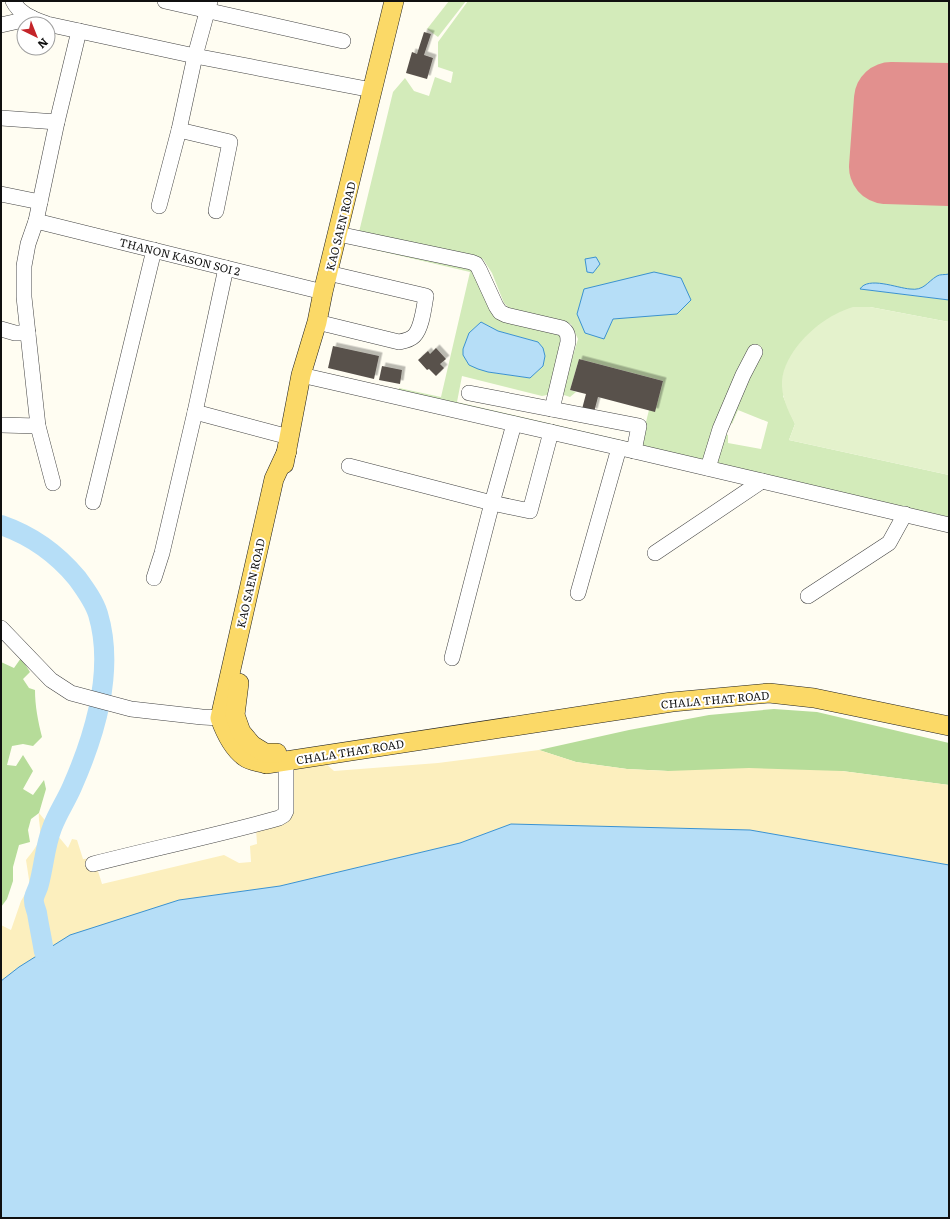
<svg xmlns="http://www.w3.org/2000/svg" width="950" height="1219" font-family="Literata,serif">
  <defs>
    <filter id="shadow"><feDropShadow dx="3.5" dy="-3.5" stdDeviation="0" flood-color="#0004"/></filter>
  </defs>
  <rect width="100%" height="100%" fill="#fffdf2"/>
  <g fill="#d3ebba" fill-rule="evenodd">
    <polygon points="449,1 466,1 438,37 427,29"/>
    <path d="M468,1h481v89l-65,-2 -5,86 70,2v98l-11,1 -16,13 -11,2 -30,-6 -12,-1 -9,6 89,11v22l-79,-15 -87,89 8,19 4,9 -6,16 160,35v42l-236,-51 11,-32 4,1v8l33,6 7,-27 -30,-12 -6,14 -5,-4 17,-39 18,-35 -13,11 -44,107 -65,-18 9,-36 6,1 8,-30 -84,-22 -9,31 6,2 -6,5 -6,-2 -1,-7 15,-49 -7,-15 -60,-14 -7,-7 -12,-30 -9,-14 -10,-4 -114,-23 34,-140 12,-14 9,13 15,5 6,-19 16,6 2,-11 -15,-5v-25zM577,314l63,2 -27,3 -9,19z"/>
    <path d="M356,242l116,27 22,45 62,19 5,3 1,5 -11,49 -4,5 -5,1 -80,-20 -5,26 172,40v4l-231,-55 1,-3 42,9 29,-125 -116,-27zM481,322l17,9 40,11 5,6 2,8 -2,10 -13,12 -42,-6 -25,-17v-6l6,-16z"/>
  </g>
  <g fill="#b6dc99">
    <path d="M21,658l9,14 -7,7 6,9 6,2c0,16 3,31 7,47l-9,9 -10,-2 -11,2 -5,19 9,1 7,-11 10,16 -10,18 10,6 11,-15 2,9 -7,24 -8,6 -3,11 2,12 -11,3 -6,22v14l-6,18 -6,8v-245l13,6z"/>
    <polygon points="774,709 817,712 949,743 949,785 842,771 668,771 627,769 576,762 539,750 629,730 709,715"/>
  </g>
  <path fill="#fcefbe" d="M539,750l37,12 51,7 41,2 81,-3 93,3 107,14v80l-199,-35 -239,-6 -51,19 -180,43 -101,14 -135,52 -25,15 -18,14v-56l10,5 10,-29 9,-15 -4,-26c6,-8 13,-15 14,-25 1,-7 -2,-15 -1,-22l29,35 4,-9 5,1 6,19 11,-1 8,26 122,-29 15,8 12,-1 -1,-16 7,-2 -1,-16 30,-11 5,-49 34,-5 9,8 104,-8z"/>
  <path fill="#e4f2cc" d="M853,307h17l79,15v153l-160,-35 6,-16c-7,-13 -14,-28 -13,-43 2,-27 31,-56 54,-67 5,-3 11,-5 17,-7z"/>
  <g fill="#b6def7" stroke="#3b92d0">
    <polygon points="596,257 600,264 593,273 587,272 585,259"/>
    <polygon points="654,272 681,278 691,300 677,314 613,319 604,339 585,333 577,314 584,289"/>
    <path d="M949,274v26l-89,-11c8,-13 37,-1 50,0 14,2 17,-7 27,-13 3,-2 8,-1 12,-2z"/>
    <polygon points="481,322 498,331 538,342 543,348 545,356 543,366 530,378 488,372 478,369 469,365 463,355 463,349 469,333"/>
    <polygon points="511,824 750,830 949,865 949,1218 1,1218 1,981 19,967 70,935 179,900 280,886 460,843"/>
  </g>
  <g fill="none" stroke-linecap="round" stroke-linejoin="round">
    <path stroke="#b6def7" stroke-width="20" d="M1,525c29,10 56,29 76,53 8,11 17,23 21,36 17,57 -3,121 -26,173 -6,14 -15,27 -20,41 -7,18 -8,37 -13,56 -1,5 -4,9 -5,14 -1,5 2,11 3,15 2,13 5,26 7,39"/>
    <polyline stroke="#e2908e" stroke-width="74" points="949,100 891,99 886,167 949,169"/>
  </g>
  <g fill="#59514c" filter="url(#shadow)">
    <polygon points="424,32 431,34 424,55 433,58 427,79 406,73 412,52 417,54"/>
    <polygon points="333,346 379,356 374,379 328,368"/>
    <polygon points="436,348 446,359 440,364 444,368 436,376 429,369 427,370 418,360 428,351 430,354"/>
    <polygon points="579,359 663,381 655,412 598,397 594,412 582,409 586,394 570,390"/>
    <polygon points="382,366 402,370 400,384 379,380"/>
  </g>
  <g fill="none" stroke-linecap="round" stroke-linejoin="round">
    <g stroke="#434343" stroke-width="16">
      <g id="minor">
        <path d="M13,1c6,13 21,18 34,23l148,32 177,34"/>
        <polyline points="165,1 343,41"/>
        <polyline points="1,25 32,18"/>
        <polyline points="1,118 57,122"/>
        <polyline points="179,130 230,142 216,211"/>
        <polyline points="1,194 40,202"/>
        <polyline points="159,206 179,130 195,56 210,1"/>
        <polyline points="36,221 323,292"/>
        <path d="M338,234l133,28 5,2 3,5 17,37 4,6 6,3 56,13c6,4 6,8 6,14l-16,67"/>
        <path d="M317,322l82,20c5,-1 11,-2 15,-6 8,-8 10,-29 12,-40l-98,-23"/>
        <polyline points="1,329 15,333 28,333"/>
        <polyline points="301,375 634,451 949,525"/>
        <polyline points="469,393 639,426 634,451"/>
        <polyline points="195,412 289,437"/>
        <polyline points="1,425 38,426"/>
        <polyline points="349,466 492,503 530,511 551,432"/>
        <polyline points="708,468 720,429 743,375 755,352"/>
        <polyline points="53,483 38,426 24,297 24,266 28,244 36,221 57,122 79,31"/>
        <polyline points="93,502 154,250"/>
        <polyline points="655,553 762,481"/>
        <polyline points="154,578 162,553 195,412 226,268"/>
        <polyline points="578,593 619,448"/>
        <polyline points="808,596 889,543 905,514"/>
        <polyline points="1,628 51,680 71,693 131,709 202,717 220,718 231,716"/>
        <polyline points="452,658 492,503 514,424"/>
        <path d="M93,864c62,-16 125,-29 186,-46l5,-3 2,-4v-50"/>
      </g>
    </g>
    <g stroke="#212121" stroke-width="20">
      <g id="major">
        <path d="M287,451l-13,28 -54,239c5,14 12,30 25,39 5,4 15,5 21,7l406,-62 97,-9 45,5 135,28"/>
        <polyline points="284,464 301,375 317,322 323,292 394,1"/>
        <polyline points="239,683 235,715 241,732 252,745 265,753 277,753"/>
      </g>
    </g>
    <use href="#minor" stroke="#fff" stroke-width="15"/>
    <use href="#major" stroke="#fbd967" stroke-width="19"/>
  </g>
  <g text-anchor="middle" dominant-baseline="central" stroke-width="4" stroke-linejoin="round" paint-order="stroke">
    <g font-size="11" fill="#101010" stroke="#fff">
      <text transform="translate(340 226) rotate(-76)">KAO SAEN ROAD</text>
      <text transform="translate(180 256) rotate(14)">THANON KASON SOI 2</text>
      <text transform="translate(250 583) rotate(-77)">KAO SAEN ROAD</text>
      <text transform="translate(715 699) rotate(-5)">CHALA THAT ROAD</text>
      <text transform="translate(350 751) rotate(-9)">CHALA THAT ROAD</text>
    </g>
  </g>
  <rect width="950" height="1219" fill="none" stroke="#101010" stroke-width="4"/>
  <g transform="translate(36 36) rotate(137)"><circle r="19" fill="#ffffff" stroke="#9f9f9f"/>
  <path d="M0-3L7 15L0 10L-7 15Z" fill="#c42429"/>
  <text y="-6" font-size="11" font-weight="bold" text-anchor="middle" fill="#101010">N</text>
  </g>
</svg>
